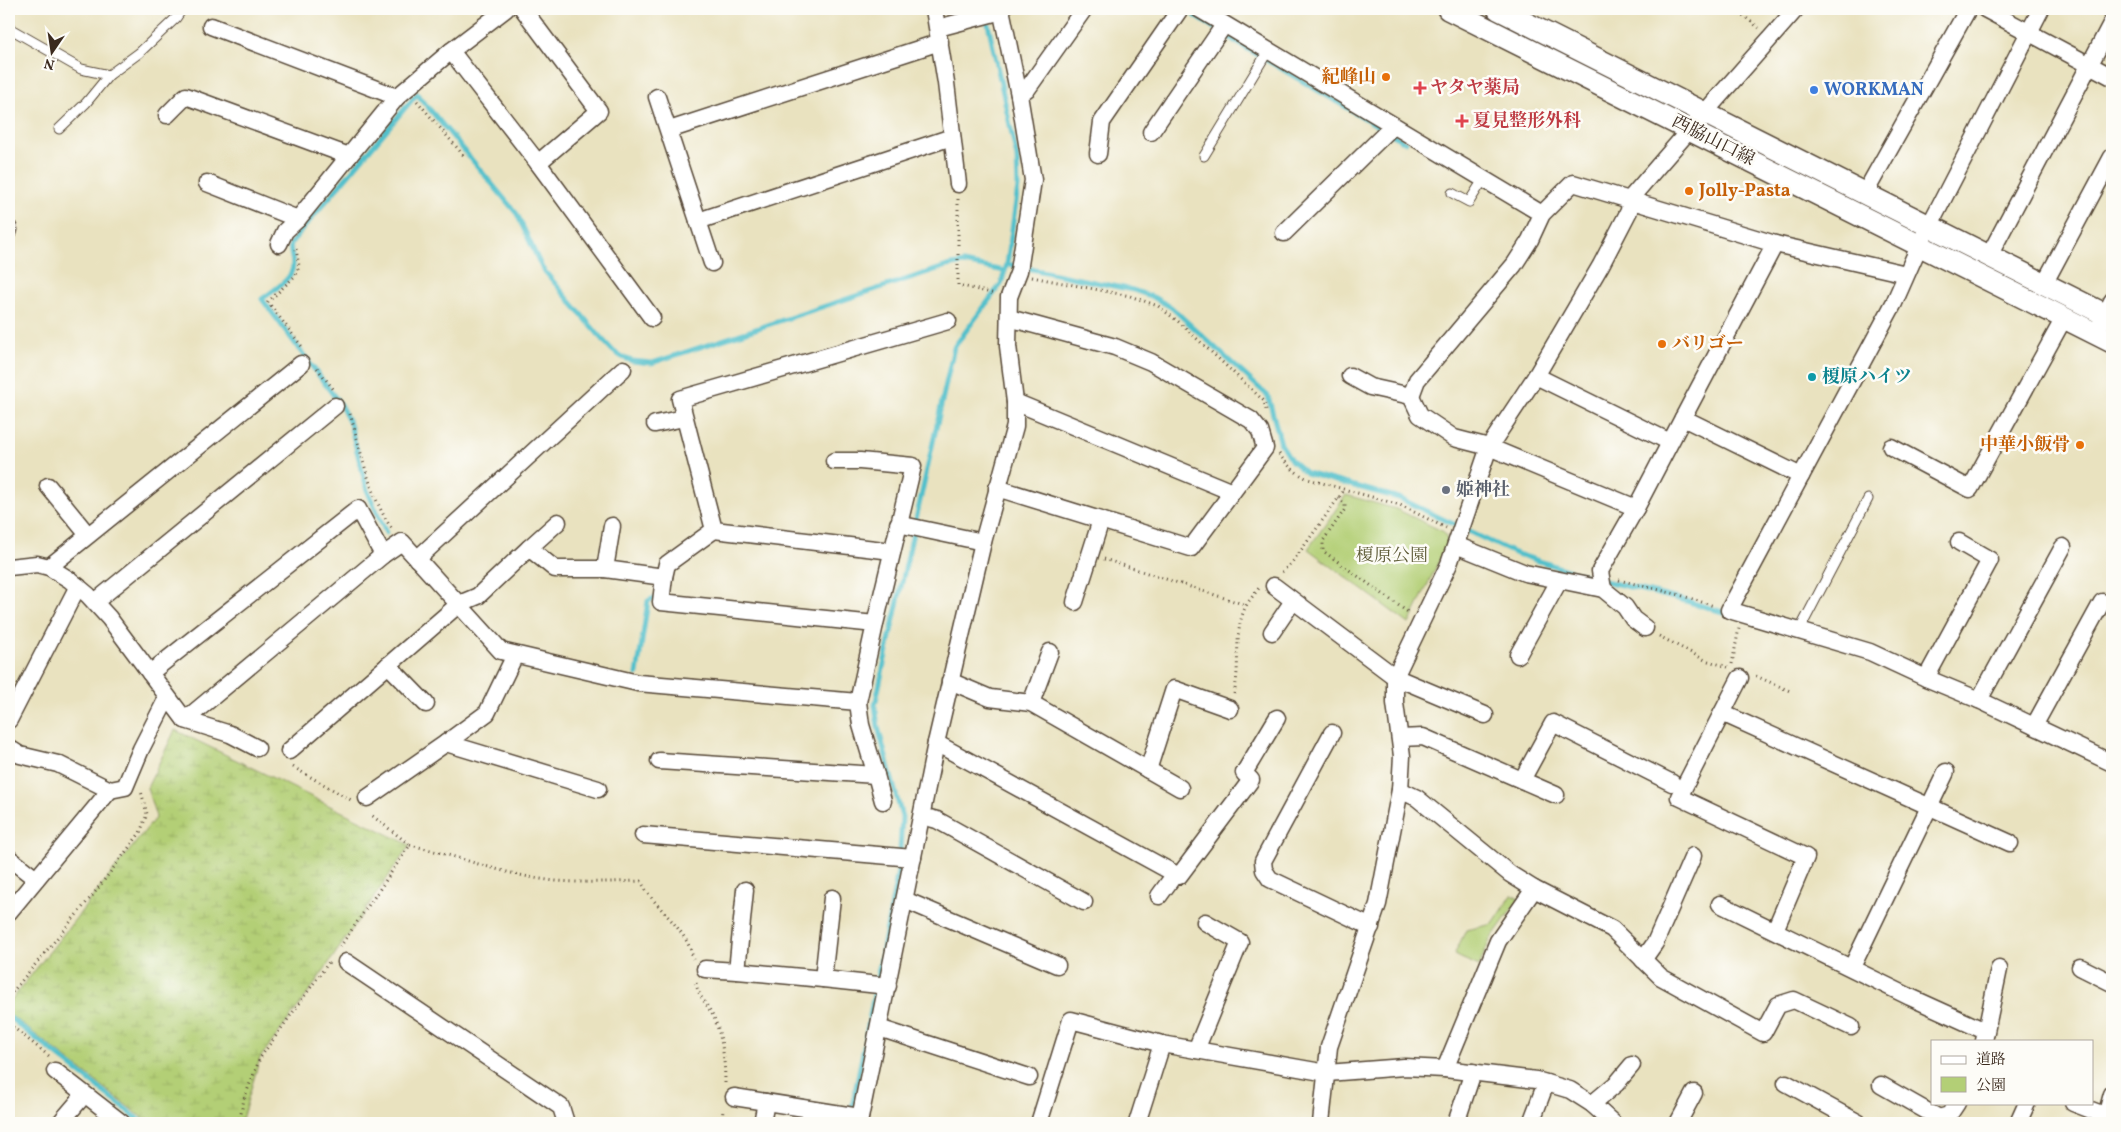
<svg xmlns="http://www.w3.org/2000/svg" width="2121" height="1132" font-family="Vollkorn,'Noto Serif JP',serif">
  <defs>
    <pattern id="wetland-marsh" width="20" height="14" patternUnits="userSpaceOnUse" patternTransform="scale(1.25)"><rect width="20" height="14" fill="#b3cf76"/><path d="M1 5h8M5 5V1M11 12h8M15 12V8" fill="none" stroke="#9bb266"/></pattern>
  </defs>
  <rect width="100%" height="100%" fill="#fdfcf7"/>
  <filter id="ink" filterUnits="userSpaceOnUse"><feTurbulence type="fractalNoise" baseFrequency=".02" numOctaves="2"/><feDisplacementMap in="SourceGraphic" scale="10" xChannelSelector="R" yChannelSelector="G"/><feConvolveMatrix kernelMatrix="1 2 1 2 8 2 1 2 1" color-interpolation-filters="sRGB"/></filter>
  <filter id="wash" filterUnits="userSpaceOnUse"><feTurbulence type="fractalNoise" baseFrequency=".0096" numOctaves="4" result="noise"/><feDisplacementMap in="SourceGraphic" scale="20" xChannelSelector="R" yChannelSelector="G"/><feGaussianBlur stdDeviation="1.12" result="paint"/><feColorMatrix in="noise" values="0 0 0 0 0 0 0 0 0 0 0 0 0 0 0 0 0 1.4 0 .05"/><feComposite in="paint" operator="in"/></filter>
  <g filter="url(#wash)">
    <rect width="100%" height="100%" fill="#e9e2bf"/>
    <g fill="#b3cf76" stroke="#777c4a">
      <polygon points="1346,495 1396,509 1444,532 1448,542 1409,624 1308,549"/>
      <polygon points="1512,895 1519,899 1490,940 1479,966 1454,955 1466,930 1493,924"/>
    </g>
    <polygon fill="url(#wetland-marsh)" stroke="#777c4a" points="175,730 410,845 309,992 260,1058 241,1123 149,1123 9,1014 9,1003 156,817 147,788"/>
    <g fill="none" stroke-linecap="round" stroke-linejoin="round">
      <g stroke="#53c0cb" stroke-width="5">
        <polyline points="1184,9 1241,45 1405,142"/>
        <polyline points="1007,264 1133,290 1153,297 1171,307 1268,396 1281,444 1291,460 1306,473 1399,498 1514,553 1589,577 1686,601 1726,613"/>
        <path d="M386,533l-19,-43 -17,-66 -10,-20 -78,-105c10,-8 31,-19 31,-34 0,-9 -4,-13 -2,-22l126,-149 100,120 25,54 61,72 10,11 9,6 10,4 20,2 295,-97 16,-3 42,8"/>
        <polyline points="637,674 648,601 654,598"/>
        <polyline points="9,1017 143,1123"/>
        <polyline points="851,1113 899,866 902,817 878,727 875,705 954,347 1001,284 1007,264 1018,187 1017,158 987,19"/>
      </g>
    </g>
  </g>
  <g filter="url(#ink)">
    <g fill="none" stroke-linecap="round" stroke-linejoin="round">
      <g stroke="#554636" stroke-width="11">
        <g id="service">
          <polyline points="9,28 81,69 109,75"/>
          <polyline points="59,129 86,103 109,75 139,53 176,18 182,9"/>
          <polyline points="1204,156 1268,51"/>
          <polyline points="1452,193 1469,202 1483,180"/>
          <polyline points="1799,631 1868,499"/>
        </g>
      </g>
      <g stroke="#554636" stroke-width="19">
        <g id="minor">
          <polyline points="523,9 599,111 538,163 652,318"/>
          <polyline points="934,9 946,83 958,184"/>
          <polyline points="1199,9 1542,214"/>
          <polyline points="1985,9 2112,77"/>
          <polyline points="2041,9 1920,244 1894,303 1729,610 1870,652 1926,678 1979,700 2112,763"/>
          <polyline points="211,26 397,97 349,156"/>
          <polyline points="938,28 1002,11"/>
          <polyline points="451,51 506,9"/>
          <polyline points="1019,95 1028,88 1084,9"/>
          <polyline points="397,97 451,51 538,163"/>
          <polyline points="657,97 712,263"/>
          <polyline points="167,115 186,96 349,156 298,219 207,183"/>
          <polyline points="669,130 940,42"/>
          <polyline points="1151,132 1224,25"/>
          <polyline points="1098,154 1102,122 1180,9"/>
          <polyline points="1865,193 1968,9"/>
          <polyline points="698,221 952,137"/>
          <polyline points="9,229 9,230"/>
          <polyline points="1284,233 1393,126"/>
          <polyline points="279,244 285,231 298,219"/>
          <polyline points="1775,244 1683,418 1801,476"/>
          <polyline points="1989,256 2112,22"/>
          <polyline points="2044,284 2112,157"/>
          <polyline points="2100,325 2112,301"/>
          <polyline points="1350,376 1370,387 1411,396 1417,380 1514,265 1530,240 1542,214 1573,183 1775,244 1906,274"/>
          <polyline points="1536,376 1670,442"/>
          <polyline points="1411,396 1420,415 1454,438 1489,447 1636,508 1683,418"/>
          <polyline points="1015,402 1232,492"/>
          <polyline points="655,424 684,418"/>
          <polyline points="1891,447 1970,489 2064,318"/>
          <polyline points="834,461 860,461 913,466 875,624"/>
          <polyline points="48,486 88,535"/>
          <polyline points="997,488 1191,548 1265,448 1260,431 1251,420 1151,362 1115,347 1009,318"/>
          <polyline points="898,524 983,542"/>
          <polyline points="612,526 605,569 664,577 667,564 714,530"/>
          <polyline points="1456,545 1525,573 1603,589 1625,607 1633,619 1645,628"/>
          <polyline points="529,548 558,522"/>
          <polyline points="892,551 714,530 680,399 948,321"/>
          <polyline points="417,559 623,369"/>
          <polyline points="9,567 37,564 49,567 70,580 88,595 109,618 185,720 230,734 257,748"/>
          <polyline points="49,567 301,364"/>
          <polyline points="664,577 661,602 875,624 858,702"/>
          <polyline points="1274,586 1395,677 1485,715"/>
          <polyline points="1603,589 1600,571 1636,508"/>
          <polyline points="95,602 335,406"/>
          <polyline points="1075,602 1101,520"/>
          <polyline points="1272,632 1293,601"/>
          <polyline points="1518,655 1559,581"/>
          <polyline points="388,665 426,704"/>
          <polyline points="150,673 358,509 383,555"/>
          <polyline points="1740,678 1679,797 1806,857 1775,930"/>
          <polyline points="1926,678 1990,560 1959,542"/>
          <polyline points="950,681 990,698 1031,703 1180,788"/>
          <polyline points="1979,700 2063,547"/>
          <polyline points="1031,703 1050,652"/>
          <polyline points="1722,713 2010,843"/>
          <polyline points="9,720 78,586"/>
          <polyline points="185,720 383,555 402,542 501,651 638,683 858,702 861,725 876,775 659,761"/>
          <polyline points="2034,726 2102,602"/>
          <polyline points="1332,733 1263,861 1264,870 1270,879 1371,927"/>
          <polyline points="1400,738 1423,737 1556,795"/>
          <polyline points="446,743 487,713 515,655"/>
          <polyline points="936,743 1179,876 1251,780 1244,773 1277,718"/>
          <polyline points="9,748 20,755 58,764 110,790 9,912"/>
          <polyline points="289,751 459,604 478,596 529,548 555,569 605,569"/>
          <polyline points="1148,770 1174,689 1230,709"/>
          <polyline points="876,775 883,801"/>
          <polyline points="1522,780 1553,723 1672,783"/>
          <polyline points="110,790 125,787 141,749 167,698"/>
          <polyline points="1400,790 1417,798 1510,874 1534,889 1498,941 1445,1069"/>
          <polyline points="367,798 446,743 598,789"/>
          <polyline points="922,816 937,820 1084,902"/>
          <polyline points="643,835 913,858"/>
          <polyline points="9,858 36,879"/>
          <polyline points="1534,889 1612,929 1661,977 1763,1033 1778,1005 1794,1000 1851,1027"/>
          <polyline points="1159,896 1175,874"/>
          <polyline points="905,900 1057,965"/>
          <polyline points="1720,904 1910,997 1985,1031"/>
          <polyline points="1643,960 1655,943 1693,856"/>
          <polyline points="346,962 561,1107 566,1123"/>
          <polyline points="1852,967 1946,772"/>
          <polyline points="2080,967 2112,983"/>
          <polyline points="705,969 737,971 745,890"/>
          <polyline points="737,971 823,979 832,898"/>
          <polyline points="823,979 888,986"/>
          <polyline points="879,1028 1029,1077"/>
          <polyline points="1984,1041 1999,969"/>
          <polyline points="1196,1050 1240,942 1205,922"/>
          <polyline points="55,1071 122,1123"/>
          <polyline points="1786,1083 1859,1123"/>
          <polyline points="1881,1085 1939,1118"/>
          <polyline points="734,1097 860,1117"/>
          <polyline points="2073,1103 2112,1118"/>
          <polyline points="1592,1104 1617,1083 1632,1065"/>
          <polyline points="2106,1116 2112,1094"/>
          <polyline points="60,1123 84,1095"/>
          <polyline points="762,1123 766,1102"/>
          <polyline points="859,1123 936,743 983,542 1015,426 1015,402 1008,346 1009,297 1019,271 1033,180 1019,95 1001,9"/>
          <polyline points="1039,1123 1071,1020 1162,1044 1327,1073 1404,1067 1445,1069 1536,1080 1570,1090 1592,1104 1613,1123"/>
          <polyline points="1137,1123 1162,1044"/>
          <path d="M1321,1123l8,-76 49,-143 22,-114 2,-34 -7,-53v-26l54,-113 40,-117 47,-71 65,-111 28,-54 1,-12c54,-64 111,-127 166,-190"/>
          <polyline points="1456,1123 1473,1072"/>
          <polyline points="1531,1123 1546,1083"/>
          <polyline points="1678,1123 1694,1093"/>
          <polyline points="1936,1123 1939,1118 1949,1115 1957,1103"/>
          <polyline points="2018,1123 2027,1103"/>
        </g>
      </g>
      <g stroke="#554636" stroke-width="24">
        <g id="tertiary">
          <polyline points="1448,9 2112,342"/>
          <polyline points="1498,9 2112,318"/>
        </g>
      </g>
      <g stroke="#554636" stroke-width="3" stroke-dasharray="1 4" stroke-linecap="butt">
        <polyline points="1735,9 1759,28"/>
        <polyline points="417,101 465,157"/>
        <polyline points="958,199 958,285 995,294"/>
        <polyline points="296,249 299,266 296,275 268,302 303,348"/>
        <polyline points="1032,277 1130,296 1158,306 1180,323 1264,401 1266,410"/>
        <polyline points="317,368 334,390"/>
        <path d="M350,414c11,36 20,85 43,116"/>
        <path d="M1279,454c8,11 16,19 29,25l92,26 46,23"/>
        <polyline points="1339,498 1345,504 1345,509 1323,541 1323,551 1409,613"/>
        <polyline points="1104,559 1246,605"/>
        <polyline points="1282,572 1294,560 1345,489"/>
        <polyline points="1619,580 1680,595 1714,606"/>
        <polyline points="1659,636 1705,660 1728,667"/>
        <polyline points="1732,664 1739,628"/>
        <polyline points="1756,676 1790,691"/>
        <path d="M1234,694c7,-29 -1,-59 11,-86 3,-7 9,-13 14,-20"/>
        <polyline points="293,767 351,800"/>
        <path d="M410,845c49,11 96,31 146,36 29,2 57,1 85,0 13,28 47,47 52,78"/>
        <polyline points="340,947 410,845 370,814"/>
        <path d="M696,983c2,14 14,24 19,37 8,21 10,43 10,65"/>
        <polyline points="9,996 92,896 140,833 147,814 141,791"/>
        <polyline points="9,1024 49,1056"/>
        <polyline points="239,1123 244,1099 260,1058 329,962"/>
        <polyline points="722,1123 723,1109"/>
      </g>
      <use href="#service" stroke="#fff" stroke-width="9"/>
      <use href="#minor" stroke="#fff" stroke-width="16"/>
      <use href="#tertiary" stroke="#fff" stroke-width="21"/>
    </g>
  </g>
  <g fill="#e8710a" stroke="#fdfcf7" stroke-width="2">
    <circle cx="1386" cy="77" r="5"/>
    <circle cx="1689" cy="191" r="5"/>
    <circle cx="1662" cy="344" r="5"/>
    <circle cx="2080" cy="445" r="5"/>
  </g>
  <g fill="#e0444e" stroke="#fdfcf7" stroke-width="2">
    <path d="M1417.5 80.5h5v5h5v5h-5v5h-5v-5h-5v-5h5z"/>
    <path d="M1459.5 113.5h5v5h5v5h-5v5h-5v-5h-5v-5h5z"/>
  </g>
  <circle fill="#3f7fe0" stroke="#fdfcf7" stroke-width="2" cx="1814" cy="90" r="5"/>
  <circle fill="#0f9aa8" stroke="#fdfcf7" stroke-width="2" cx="1812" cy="377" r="5"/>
  <circle fill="#6b7280" stroke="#fdfcf7" stroke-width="2" cx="1446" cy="490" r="5"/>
  <g text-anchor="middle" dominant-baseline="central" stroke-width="5" stroke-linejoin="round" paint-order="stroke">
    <g font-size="18" font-weight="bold" fill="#c56008" stroke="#fdfcf7" text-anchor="end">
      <text x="1376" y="77">紀峰山</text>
      <text x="1699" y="191" text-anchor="start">Jolly-Pasta</text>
      <text x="1672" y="344" text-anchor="start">バリゴー</text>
      <text x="2070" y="445">中華小飯骨</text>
    </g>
    <g font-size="18" font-weight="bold" fill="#be3a42" stroke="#fdfcf7" text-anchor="start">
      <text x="1430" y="88">ヤタヤ薬局</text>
      <text x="1473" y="121">夏見整形外科</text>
    </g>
    <g font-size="18" font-weight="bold" fill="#366cbe" stroke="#fdfcf7" text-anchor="start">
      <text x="1824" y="90">WORKMAN</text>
    </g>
    <g font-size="18" fill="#3b2a1e" stroke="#fdfcf7">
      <text transform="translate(1713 141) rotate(27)">西脇山口線</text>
    </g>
    <g font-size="18" font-weight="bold" fill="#0d838f" stroke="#fdfcf7" text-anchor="start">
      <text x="1822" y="377">榎原ハイツ</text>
    </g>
    <g font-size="18" font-weight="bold" fill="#5b616d" stroke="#fdfcf7" text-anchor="start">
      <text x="1456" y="490">姫神社</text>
    </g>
    <g font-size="18" fill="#5f5c38" stroke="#fdfcf7">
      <text x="1392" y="556">榎原公園</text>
    </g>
  </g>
  <rect width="2121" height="1132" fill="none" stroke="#fdfcf7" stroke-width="30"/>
  <rect x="1931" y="1040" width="162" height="65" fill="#fdfcf7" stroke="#afa8a0"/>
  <rect x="1941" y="1056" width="25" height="8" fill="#ffffff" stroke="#afa8a0"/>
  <text x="1976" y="1064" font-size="15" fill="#3b2a1e">道路</text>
  <rect x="1941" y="1077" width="25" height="15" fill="#b3cf76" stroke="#afa8a0"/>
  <text x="1976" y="1090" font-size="15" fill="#3b2a1e">公園</text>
  <g transform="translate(52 52) rotate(193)" stroke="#fdfcf7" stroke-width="4" paint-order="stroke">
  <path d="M0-4L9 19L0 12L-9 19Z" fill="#3b2a1e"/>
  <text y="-8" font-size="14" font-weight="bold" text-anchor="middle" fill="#3b2a1e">N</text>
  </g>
</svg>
